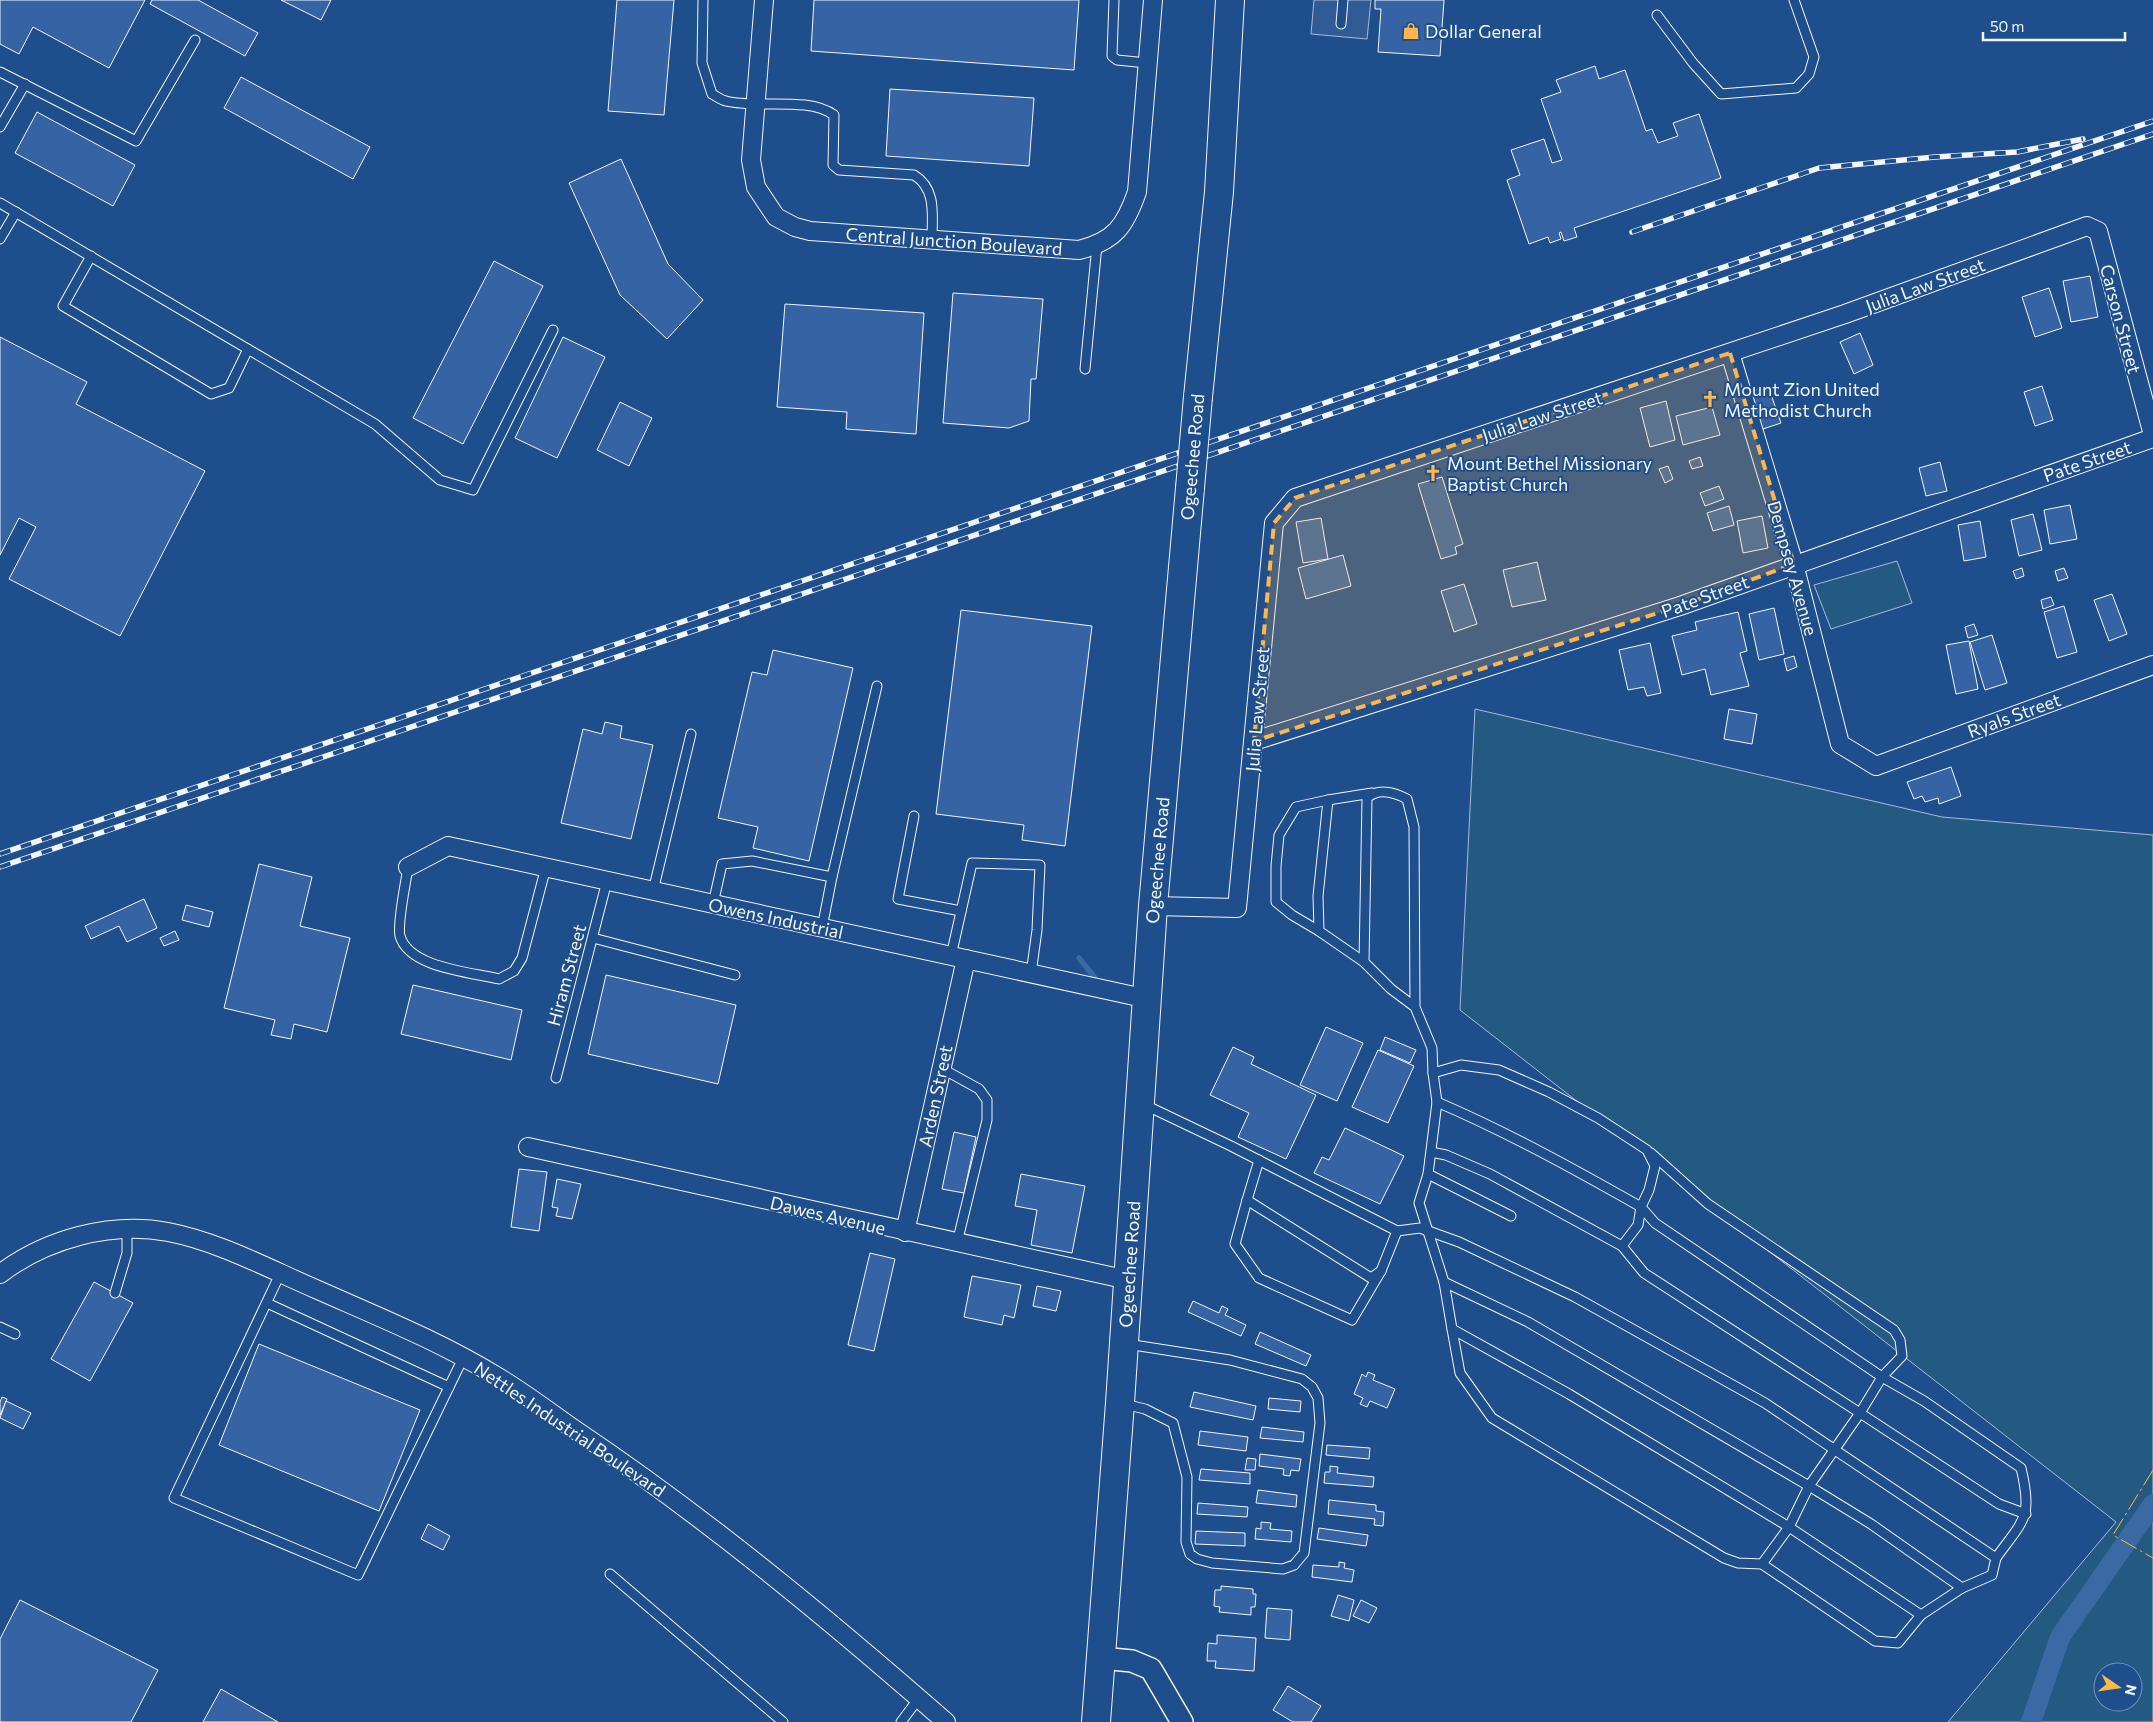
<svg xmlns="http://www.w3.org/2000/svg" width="2153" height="1722" font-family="Commissioner,sans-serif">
  <rect width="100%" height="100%" fill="#1f4e8c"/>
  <g fill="#245a82" stroke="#a8bbd7" fill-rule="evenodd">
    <polygon points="1897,561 1912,603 1831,629 1814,585"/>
    <path d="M1475,709l467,108 211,18v887h-205l168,-200 -656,-512zM2103,1672h30v30h-30z"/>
  </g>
  <polygon fill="#305b95" stroke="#a8bbd7" points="1314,0 1371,0 1367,39 1311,34"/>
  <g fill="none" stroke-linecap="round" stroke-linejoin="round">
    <polyline stroke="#3b69a3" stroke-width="5.5" points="1079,958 1095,978"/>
    <polyline stroke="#3b69a3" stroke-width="20" points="2031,1722 2060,1637 2153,1504"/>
  </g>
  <g fill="#3563a3" stroke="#f2f6ff">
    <polygon points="0,0 145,0 109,68 33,27 19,54 0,44"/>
    <polygon points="152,0 198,0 258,33 245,56 150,4"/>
    <polygon points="281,0 331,0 321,20"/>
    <polygon points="617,0 674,0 664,115 608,111"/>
    <polygon points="814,0 1079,0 1074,70 811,51"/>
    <polygon points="1375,0 1444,0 1440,56 1378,52 1381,9 1375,9"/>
    <polygon points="1595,66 1599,79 1625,70 1646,131 1652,129 1658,143 1678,136 1673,123 1699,114 1721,178 1574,228 1577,237 1564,241 1561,232 1559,233 1561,239 1550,243 1548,237 1529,244 1507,180 1520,175 1511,150 1544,139 1552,163 1562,160 1541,99 1561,92 1556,80"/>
    <polygon points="241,77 370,147 353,179 224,108"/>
    <polygon points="890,89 1034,98 1029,166 886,156"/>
    <polygon points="37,112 135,165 113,206 15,153"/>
    <polygon points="621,159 668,264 703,300 667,339 620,295 569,183"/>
    <polygon points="494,261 543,286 463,444 413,418"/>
    <polygon points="2090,276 2098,317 2071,322 2063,281"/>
    <polygon points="2049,288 2062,328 2035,337 2022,297"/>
    <polygon points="953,293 1043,299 1036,379 1031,379 1029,421 1009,428 943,423"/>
    <polygon points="785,304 924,313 916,434 846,429 847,412 777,407"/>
    <polygon points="1860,333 1873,365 1854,374 1840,342"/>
    <polygon points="0,337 87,382 76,404 205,471 120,636 9,579 36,527 19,518 0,555"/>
    <polygon points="563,337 605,357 557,458 515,438"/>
    <polygon points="1768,386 1781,423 1760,430 1747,393"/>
    <polygon points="2042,386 2053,420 2035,426 2024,392"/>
    <polygon points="1666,401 1675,440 1650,447 1640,408"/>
    <polygon points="620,402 652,418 629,466 597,450"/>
    <polygon points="1712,407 1720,435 1683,445 1676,416"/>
    <polygon points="1700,457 1703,466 1692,469 1689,461"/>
    <polygon points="1940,462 1947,491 1926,496 1919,468"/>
    <polygon points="1668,466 1673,479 1665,483 1659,469"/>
    <polygon points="1442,477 1463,544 1455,547 1457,554 1441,559 1418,484"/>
    <polygon points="1719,486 1724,499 1705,506 1700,493"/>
    <polygon points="2070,505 2077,539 2050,544 2044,510"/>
    <polygon points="1729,506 1734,525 1713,531 1707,513"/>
    <polygon points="2033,514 2042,550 2019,556 2011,520"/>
    <polygon points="1762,516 1768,548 1743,553 1737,521"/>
    <polygon points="1321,518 1328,559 1303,563 1296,522"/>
    <polygon points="1980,521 1986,557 1964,561 1958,525"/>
    <polygon points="1343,555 1351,586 1306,599 1298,568"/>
    <polygon points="1537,562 1546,600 1512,607 1503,570"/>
    <polygon points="2022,568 2024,576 2016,579 2013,571"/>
    <polygon points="2064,568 2068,578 2058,581 2055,571"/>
    <polygon points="1464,584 1477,624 1454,632 1441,591"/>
    <polygon points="2112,594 2127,634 2109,641 2094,600"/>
    <polygon points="2051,597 2054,605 2043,609 2041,600"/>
    <polygon points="2064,606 2077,652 2057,658 2044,612"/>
    <polygon points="1774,608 1784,654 1759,660 1749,614"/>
    <polygon points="961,610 1092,626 1065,846 1022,840 1024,825 936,814"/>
    <polygon points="1738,612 1747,651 1740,653 1749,686 1711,695 1705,669 1682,675 1672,636 1697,630 1695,622"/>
    <polygon points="1974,624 1978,635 1968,638 1965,627"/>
    <polygon points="1992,635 2007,683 1985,690 1970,642"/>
    <polygon points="1969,641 1978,689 1956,694 1946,645"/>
    <polygon points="1650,643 1661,693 1647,696 1644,687 1628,690 1619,650"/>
    <polygon points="773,650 853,668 809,861 753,848 758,827 718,818 752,672 767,675"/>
    <polygon points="1794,656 1797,667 1787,671 1784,659"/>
    <polygon points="1729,709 1757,714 1752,744 1724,739"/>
    <polygon points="605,722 622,726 620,738 653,745 631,839 561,823 583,729 602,734"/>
    <polygon points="1951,767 1961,796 1939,804 1938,798 1925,802 1922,796 1914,799 1907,782"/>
    <polygon points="259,864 312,877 300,926 350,938 327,1032 294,1024 291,1039 271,1035 275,1020 224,1008"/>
    <polygon points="144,899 157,928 127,942 119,926 91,939 85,926"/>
    <polygon points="186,905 213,912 209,927 182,920"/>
    <polygon points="175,931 179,940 164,946 160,938"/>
    <polygon points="606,975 736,1005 718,1084 588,1054"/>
    <polygon points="413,985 522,1010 511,1060 401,1034"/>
    <polygon points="1326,1027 1363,1043 1337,1101 1300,1085"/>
    <polygon points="1385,1037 1416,1050 1410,1063 1380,1050"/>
    <polygon points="1233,1047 1254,1057 1251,1064 1316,1095 1286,1159 1238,1137 1249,1113 1210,1095"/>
    <polygon points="1378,1050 1414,1066 1388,1123 1352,1107"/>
    <polygon points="1345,1128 1404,1156 1380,1204 1314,1173 1322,1157 1329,1160"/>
    <polygon points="954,1132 976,1137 964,1193 942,1189"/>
    <polygon points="519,1169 547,1172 539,1231 511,1227"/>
    <polygon points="1021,1174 1085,1186 1072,1253 1031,1245 1037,1210 1015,1206"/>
    <polygon points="557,1179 581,1184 572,1219 556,1216 558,1208 552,1207"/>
    <polygon points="870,1253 895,1259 874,1351 848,1345"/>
    <polygon points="972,1276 1021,1285 1014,1318 1004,1315 1002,1325 964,1317"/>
    <polygon points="94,1282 133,1303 90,1381 51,1359"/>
    <polygon points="1037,1286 1061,1291 1056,1311 1033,1306"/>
    <polygon points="1193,1301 1219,1313 1222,1306 1228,1309 1225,1315 1246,1325 1241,1336 1188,1312"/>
    <polygon points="1260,1332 1311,1355 1306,1366 1255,1344"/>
    <polygon points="259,1344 420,1410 379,1511 219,1445"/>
    <polygon points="1368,1372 1375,1375 1373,1380 1395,1389 1387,1408 1370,1401 1367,1407 1360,1404 1363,1398 1354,1394 1362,1374 1366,1377"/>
    <polygon points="1194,1392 1256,1406 1253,1420 1190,1407"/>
    <polygon points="2,1397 7,1399 0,1415 0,1402"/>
    <polygon points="1269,1398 1301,1401 1300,1412 1268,1409"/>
    <polygon points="6,1401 31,1413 23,1429 0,1418"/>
    <polygon points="1262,1427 1304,1432 1303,1442 1260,1438"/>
    <polygon points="1200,1431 1248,1437 1246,1451 1198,1445"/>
    <polygon points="1327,1445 1370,1448 1369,1459 1326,1455"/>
    <polygon points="1260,1454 1301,1459 1299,1471 1291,1470 1290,1476 1283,1475 1284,1469 1259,1466"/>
    <polygon points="1247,1458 1256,1459 1255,1470 1245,1470"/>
    <polygon points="1330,1466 1338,1467 1337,1473 1374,1477 1373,1487 1324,1483 1325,1472 1330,1472"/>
    <polygon points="1201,1469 1250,1473 1250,1484 1199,1480"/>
    <polygon points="1258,1490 1297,1495 1296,1507 1256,1503"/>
    <polygon points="1329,1500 1376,1505 1376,1511 1384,1512 1383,1526 1374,1525 1375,1519 1328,1514"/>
    <polygon points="1198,1503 1248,1507 1247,1517 1197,1514"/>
    <polygon points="1261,1522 1271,1523 1270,1529 1292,1531 1291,1542 1255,1539 1256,1528 1261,1529"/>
    <polygon points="428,1524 450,1536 443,1550 421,1539"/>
    <polygon points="1319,1528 1368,1535 1366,1546 1317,1539"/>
    <polygon points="1196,1531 1245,1533 1245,1546 1195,1544"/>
    <polygon points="1339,1562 1345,1563 1344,1568 1354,1570 1352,1582 1312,1577 1313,1565 1339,1567"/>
    <polygon points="1221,1586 1253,1589 1253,1594 1256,1594 1255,1607 1251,1607 1251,1615 1219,1612 1220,1607 1214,1606 1215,1590 1221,1590"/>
    <polygon points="1338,1595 1354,1600 1349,1621 1331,1616"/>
    <polygon points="20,1600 158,1670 131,1722 0,1722 0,1639"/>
    <polygon points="1361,1600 1377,1608 1369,1623 1353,1616"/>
    <polygon points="1267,1608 1292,1610 1290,1640 1265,1638"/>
    <polygon points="1217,1635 1256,1638 1254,1671 1215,1668 1216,1661 1207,1661 1208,1643 1217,1644"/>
    <polygon points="1288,1686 1321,1706 1311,1722 1293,1722 1273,1710"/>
    <polygon points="221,1689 278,1722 203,1722"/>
  </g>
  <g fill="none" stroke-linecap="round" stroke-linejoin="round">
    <g stroke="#f2f6ff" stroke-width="11">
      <g id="service">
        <path d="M703,0l-1,63 10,31c4,2 9,6 14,7 30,8 82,-5 108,14l-1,50 6,5 75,5c23,14 18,41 18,64"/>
        <polyline points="1114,0 1112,56 1117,60 1147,63"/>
        <polyline points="1657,15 1693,63 1721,94 1796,88 1809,74 1814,57 1794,0"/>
        <polyline points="1341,24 1343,0"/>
        <polyline points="0,72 136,141 195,40"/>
        <polyline points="0,127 25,84"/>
        <polyline points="0,203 375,424 440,480 473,490 553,330"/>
        <polyline points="0,239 16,212"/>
        <polyline points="91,256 63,306 211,394 229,388 248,349"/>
        <polyline points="1085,369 1097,245"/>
        <polyline points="914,816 898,899 961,911"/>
        <path d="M408,867c-2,15 -11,56 -8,69 9,32 71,36 99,43l15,-8 8,-13 24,-91"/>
        <polyline points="832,877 877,686"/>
        <polyline points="653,891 691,734"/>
        <polyline points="713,904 722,864 752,861 832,877 822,928"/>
        <polyline points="1319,931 1292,915 1276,902 1276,866 1279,835 1296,807 1328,800"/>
        <polyline points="593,938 735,975"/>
        <polyline points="951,956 972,863 1040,865 1037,930 1031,974"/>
        <polyline points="1364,962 1319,931 1318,896 1328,800 1372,793"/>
        <path d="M1415,1007l-24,-18 -27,-27 3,-164c11,-10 27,-6 40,1l7,28 1,180 17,41 1,25"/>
        <polyline points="941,1068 979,1089 987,1100 987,1120 957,1243"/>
        <polyline points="556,1078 607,881"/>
        <polyline points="1437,1102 1433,1073 1461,1065 1499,1070 1549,1092 1598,1118 1647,1150 1655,1166 1649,1190 1641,1207 1655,1223 1882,1377 1860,1413 1644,1273 1622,1246"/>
        <polyline points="1143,1104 1231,1146 1397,1231 1420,1228 1459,1242 1575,1297 1765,1403 1996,1558 1992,1575 1962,1588 1871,1524 1809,1486 1860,1413 1999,1504 2026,1514"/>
        <path d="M1431,1152l15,3 44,19 132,72 16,-21 3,-18c-67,-38 -134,-75 -204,-105l-9,72 -9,29 25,79 84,40 281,164 -20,41 132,88 41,-27"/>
        <path d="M1651,1153l57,51 186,126 6,10 2,16 -20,21 42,24 97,67c12,50 3,51 -25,90"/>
        <polyline points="1259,1160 1247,1200 1371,1278 1381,1271 1397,1231"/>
        <polyline points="1428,1174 1511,1216"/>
        <polyline points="1247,1200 1235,1244 1259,1278 1352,1320 1381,1271"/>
        <polyline points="280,1274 174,1498 358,1575 463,1358"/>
        <polyline points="1444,1282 1452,1329 1569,1394 1789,1527 1762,1564 1875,1641 1898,1643 1921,1615"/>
        <polyline points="115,1293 127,1253 127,1230"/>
        <polyline points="267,1303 449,1387"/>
        <polyline points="0,1327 15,1334"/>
        <polyline points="1452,1329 1460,1373 1492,1418 1724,1558 1738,1563 1762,1564"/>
        <polyline points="1124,1404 1145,1409 1173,1423 1187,1477 1186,1542 1190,1554 1197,1559 1212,1563 1283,1569 1294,1565 1304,1553 1320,1423 1318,1398 1312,1387 1302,1379 1230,1360 1127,1344"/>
        <polyline points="610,1574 783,1722"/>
        <polyline points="901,1722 919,1698"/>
      </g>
    </g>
    <g stroke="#f2f6ff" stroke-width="20">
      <g id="minor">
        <path d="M764,0l-13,160 5,27 20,30 19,10 15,4 269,19c36,-9 46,-24 58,-58l16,-192"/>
        <polyline points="1730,353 1794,564 1840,744 1876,766 2153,665"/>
        <polyline points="1254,741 1680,606 2153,438"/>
        <polyline points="408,867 448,846 1148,999"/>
        <polyline points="1153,906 1237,908 1274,523 1295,498 1845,314 2087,226 2098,231 2153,435"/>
        <polyline points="528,1147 1128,1280"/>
        <polyline points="905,1232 966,959"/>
        <path d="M0,1274c46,-35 111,-53 168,-42 52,10 101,37 150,58 61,27 123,52 180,87 25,15 49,33 73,50 133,89 255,190 375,295"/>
      </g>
    </g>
    <g stroke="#f2f6ff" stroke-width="24">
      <polyline id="tertiary" points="1101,1658 1132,1661 1151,1669 1182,1722"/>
    </g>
    <g stroke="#f2f6ff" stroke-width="30">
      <g id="primary">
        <polyline points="1198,397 1219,192 1230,0"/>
        <path id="s1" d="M1096,1722l24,-319 33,-497 37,-418"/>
      </g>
    </g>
    <use href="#service" stroke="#1f4e8c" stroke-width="9"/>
    <use href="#minor" stroke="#1f4e8c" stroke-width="18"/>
    <use href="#tertiary" stroke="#1f4e8c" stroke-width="21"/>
    <use href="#primary" stroke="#1f4e8c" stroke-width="28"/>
    <g stroke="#f2f6ff" stroke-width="5.5">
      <g id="rail">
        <polyline points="1632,232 1819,168 1935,157 2017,152 2083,139"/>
        <polyline points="0,854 2153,121"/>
        <polyline points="0,867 2153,134"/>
      </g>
    </g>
    <use href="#rail" stroke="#1f4e8c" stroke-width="4" stroke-dasharray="11" stroke-linecap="butt"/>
    <g stroke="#f2f6ff" stroke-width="30" stroke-linecap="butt">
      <polyline id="primary-bridge" points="1190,488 1198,397"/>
    </g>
    <use href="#primary-bridge" stroke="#1f4e8c" stroke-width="28"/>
    <polyline stroke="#ffb74d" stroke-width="1" stroke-dasharray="18 4 2.5 4" stroke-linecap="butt" points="2153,1470 2113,1535 2153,1558"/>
  </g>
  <path fill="#ffb74d" fill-opacity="0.2" stroke="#ffb74d" stroke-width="4" stroke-dasharray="10 6" stroke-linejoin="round" d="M1730,353l64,211 -114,42 -426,135 20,-218 21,-25z"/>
  <defs>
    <g id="shop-bare" transform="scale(1.35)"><path d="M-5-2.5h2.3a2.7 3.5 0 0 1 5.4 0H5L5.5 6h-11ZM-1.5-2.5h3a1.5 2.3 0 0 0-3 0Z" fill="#ffb74d" stroke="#1f4e8c" stroke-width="2.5" paint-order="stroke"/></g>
    <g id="church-bare" transform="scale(1.35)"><path d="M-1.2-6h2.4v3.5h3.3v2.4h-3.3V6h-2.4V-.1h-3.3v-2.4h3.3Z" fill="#ffb74d" stroke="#1f4e8c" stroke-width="2.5" paint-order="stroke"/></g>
  </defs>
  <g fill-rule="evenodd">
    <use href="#shop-bare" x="1411" y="31"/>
    <use href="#church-bare" x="1710" y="399"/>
    <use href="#church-bare" x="1433" y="473"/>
  </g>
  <g text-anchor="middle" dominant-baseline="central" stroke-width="4" stroke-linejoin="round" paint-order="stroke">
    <g font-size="18" fill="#f2f6ff" stroke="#1f4e8c" text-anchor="start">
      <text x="1425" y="31">Dollar General</text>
      <text x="1724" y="389">Mount Zion United<tspan x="1724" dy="21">Methodist Church</tspan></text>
      <text x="1447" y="463">Mount Bethel Missionary<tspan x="1447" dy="21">Baptist Church</tspan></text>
    </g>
    <g font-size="18" fill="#f2f6ff" stroke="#1f4e8c">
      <text transform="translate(954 241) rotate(4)">Central Junction Boulevard</text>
      <text transform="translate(1925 285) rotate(-20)">Julia Law Street</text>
      <text transform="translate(2121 319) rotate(75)">Carson Street</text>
      <text transform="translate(1542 416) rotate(-18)">Julia Law Street</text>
      <text transform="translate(1192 457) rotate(-85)">Ogeechee Road</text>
      <text transform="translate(2087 461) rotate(-19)">Pate Street</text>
      <text transform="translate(1793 568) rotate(74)">Dempsey Avenue</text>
      <text transform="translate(1705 596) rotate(-20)">Pate Street</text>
      <text transform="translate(1257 709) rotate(-85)">Julia Law Street</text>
      <text transform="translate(2014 715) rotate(-20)">Ryals Street</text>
      <text stroke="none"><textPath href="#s1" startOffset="864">Ogeechee Road</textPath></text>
      <text transform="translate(776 918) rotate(12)">Owens Industrial</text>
      <text transform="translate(566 975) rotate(-75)">Hiram Street</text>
      <text transform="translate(935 1096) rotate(-78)">Arden Street</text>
      <text transform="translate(828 1215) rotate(13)">Dawes Avenue</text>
      <text stroke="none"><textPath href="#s1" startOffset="459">Ogeechee Road</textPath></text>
      <text transform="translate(570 1429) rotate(34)">Nettles Industrial Boulevard</text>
    </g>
  </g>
  <g transform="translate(2118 1687) rotate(103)"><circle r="24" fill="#1f4e8c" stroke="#7391ba"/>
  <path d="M0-4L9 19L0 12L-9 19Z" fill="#ffb74d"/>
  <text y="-8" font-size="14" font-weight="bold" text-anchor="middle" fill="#f2f6ff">N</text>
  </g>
  <path d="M1983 32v8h142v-8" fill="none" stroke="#f2f6ff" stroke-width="2.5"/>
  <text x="1990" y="32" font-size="15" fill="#f2f6ff" stroke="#1f4e8c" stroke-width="4" paint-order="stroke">50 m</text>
</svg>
